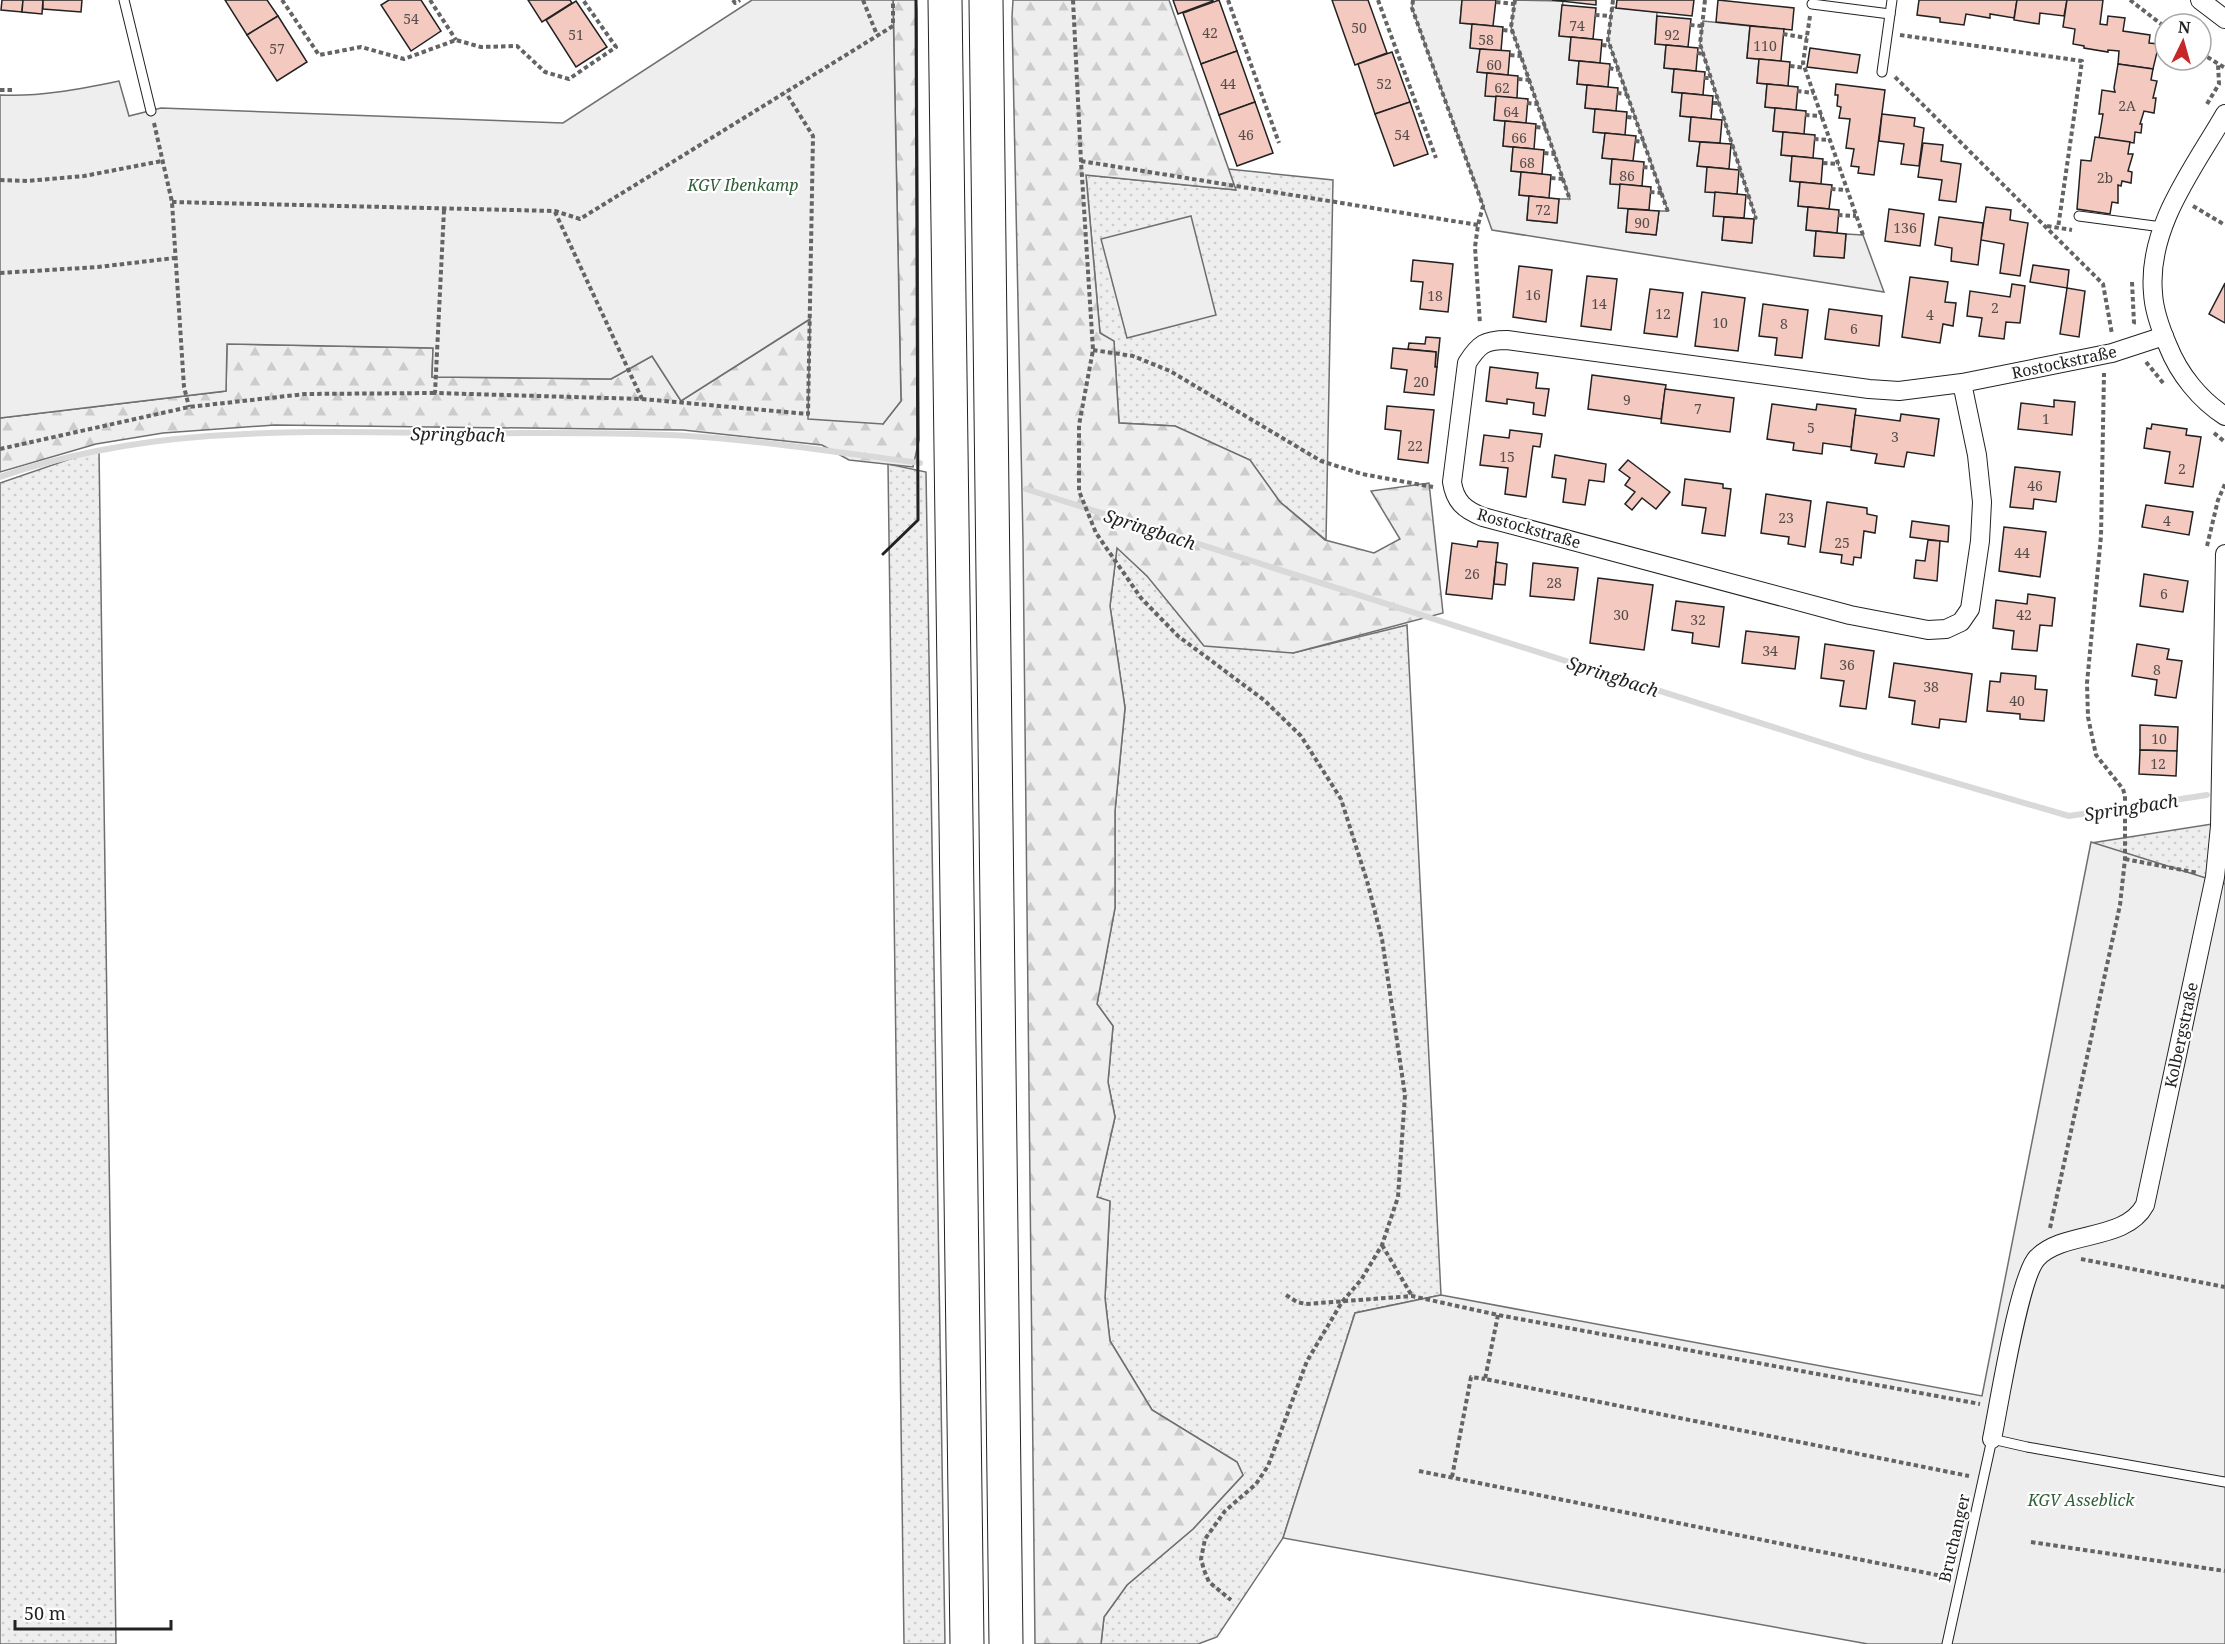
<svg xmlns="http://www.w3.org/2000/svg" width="2225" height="1644" font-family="'Noto Serif',serif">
  <defs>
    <pattern id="grass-dots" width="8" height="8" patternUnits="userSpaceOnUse" patternTransform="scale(1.5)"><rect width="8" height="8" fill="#eee"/><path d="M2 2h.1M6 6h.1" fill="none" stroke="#ccc" stroke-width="1.8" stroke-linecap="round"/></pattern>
    <pattern id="forest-firs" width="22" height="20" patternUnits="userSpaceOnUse" patternTransform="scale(1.5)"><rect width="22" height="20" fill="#eee"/><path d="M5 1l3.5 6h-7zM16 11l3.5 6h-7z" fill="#ccc"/></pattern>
  </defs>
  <rect width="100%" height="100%" fill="#fff"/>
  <g fill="url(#grass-dots)" stroke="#6f6f6f" stroke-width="1.5">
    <polygon points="1228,169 1333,180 1326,540 1280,502 1250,460 1175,426 1119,423 1114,342 1100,333 1086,175 1235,190"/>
    <polygon points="99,449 116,1644 0,1644 0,483"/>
    <polygon points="888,464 926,472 945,1644 904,1644"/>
    <polygon points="1117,547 1147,576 1293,653 1407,625 1441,1295 1355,1313 1283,1538 1217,1637 1198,1644 1101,1644 1104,1617 1127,1585 1193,1529 1243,1475 1237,1462 1152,1410 1110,1341 1105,1298 1110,1202 1097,1197 1115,1117 1108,1082 1113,1026 1097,1004 1115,908 1115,811 1125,708 1110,606"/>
    <polygon points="2225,822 2225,884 2091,843"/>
  </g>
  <g fill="url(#forest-firs)" stroke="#6f6f6f" stroke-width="1.5">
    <polygon points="893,0 916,0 917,11 919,440 913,467 849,460 822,445 683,430 275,425 163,433 96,444 0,472 0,418 226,391 227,344 433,348 432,377 611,379 652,356 681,401 810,319 883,424 901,401"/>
    <polygon points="1013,0 1169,0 1236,190 1086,175 1100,333 1114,341 1119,423 1175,426 1250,460 1280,502 1325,540 1374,553 1400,539 1371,491 1429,483 1443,613 1293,653 1204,646 1147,576 1117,548 1110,606 1125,708 1115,811 1115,908 1097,1004 1113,1026 1108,1082 1115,1117 1097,1197 1110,1201 1105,1298 1110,1341 1152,1410 1237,1462 1243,1475 1193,1529 1127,1585 1104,1617 1101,1644 1035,1644 1023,541 1012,17"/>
  </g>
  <g fill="#eee" stroke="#6f6f6f" stroke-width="1.5">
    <path d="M752,0h141l8,401 -18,23 -75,-5 2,-100 -129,82 -29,-45 -41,23 -179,-2 1,-29 -206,-4 -1,47 -226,27v-323c40,2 80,-6 119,-14l10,35 32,-8 402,15z"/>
    <polygon points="1413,0 1462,0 1460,23 1472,24 1470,47 1480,49 1478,72 1487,73 1496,96 1494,120 1505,121 1503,146 1513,147 1511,171 1521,172 1519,195 1529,196 1527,220 1556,223 1559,199 1570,199 1511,27 1515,0 1563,1 1559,35 1571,37 1569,60 1579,61 1577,84 1587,85 1585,108 1595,109 1594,132 1605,133 1602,158 1612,159 1610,183 1620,184 1628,209 1626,232 1656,235 1659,211 1668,211 1608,40 1612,7 1657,12 1655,43 1666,45 1664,68 1674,69 1672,92 1682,93 1680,116 1691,117 1689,140 1700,142 1697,166 1707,167 1724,217 1722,240 1751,243 1754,219 1756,219 1700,44 1703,21 1750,26 1747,58 1759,59 1757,83 1767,84 1765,107 1775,108 1773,131 1783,132 1781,155 1792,156 1790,181 1800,182 1798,206 1808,207 1806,230 1816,231 1814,255 1844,258 1846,234 1863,235 1884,292 1492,230 1412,8"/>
    <polygon points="1191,216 1216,315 1127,338 1101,239"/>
    <polygon points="2091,842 2225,884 2225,1644 1868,1644 1283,1538 1355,1313 1441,1295 1982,1396"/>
  </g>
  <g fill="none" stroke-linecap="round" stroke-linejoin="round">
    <g stroke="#d9d9d9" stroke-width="6">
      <path d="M0,477c144,-50 288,-46 437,-44 84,1 168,-2 252,3 77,5 154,17 231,27"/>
      <polyline points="1026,489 1864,756 2069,816 2207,795"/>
    </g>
  </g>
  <g fill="#f3c9c0" stroke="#222" stroke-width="1.5">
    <polygon points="2,0 23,0 22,12 1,10"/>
    <polygon points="23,0 43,0 42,14 22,12"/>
    <polygon points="43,0 82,0 81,12 43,9"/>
    <polygon points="225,0 267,0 278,16 247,35"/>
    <polygon points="389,0 421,0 441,31 411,51 381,5"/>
    <polygon points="528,0 570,0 572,3 542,22"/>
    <polygon points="1173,0 1213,0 1213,1 1178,14"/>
    <polygon points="1219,0 1237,51 1201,64 1183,13"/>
    <polygon points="1332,0 1368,0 1387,53 1355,65"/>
    <polygon points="1462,0 1496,0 1493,26 1460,23"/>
    <polygon points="1552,0 1596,0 1596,5"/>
    <polygon points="1617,0 1694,0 1692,16 1616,8"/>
    <polygon points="1718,0 1794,8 1792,30 1716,22"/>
    <polygon points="1919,0 2017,0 2014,18 1990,14 1990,18 1966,14 1964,25 1940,22 1940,18 1917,15"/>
    <polygon points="2017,0 2067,0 2064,16 2040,13 2039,24 2014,20"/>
    <polygon points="2067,0 2103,0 2100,24 2107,25 2108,16 2125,18 2123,31 2150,35 2149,43 2159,44 2153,69 2118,64 2119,51 2108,50 2108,52 2084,48 2084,46 2073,44 2075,29 2063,27"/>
    <polygon points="576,1 607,47 576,67 546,20"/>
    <polygon points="1562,5 1596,8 1593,39 1559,36"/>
    <polygon points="278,16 307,62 277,81 247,35"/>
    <polygon points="1657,16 1691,19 1688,47 1655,44"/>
    <polygon points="1472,24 1503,27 1501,51 1470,48"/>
    <polygon points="1750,26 1784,29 1781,61 1747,58"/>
    <polygon points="1571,37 1602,40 1600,63 1569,60"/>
    <polygon points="1666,45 1698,48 1696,71 1664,68"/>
    <polygon points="1810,48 1860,55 1857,73 1807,67"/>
    <polygon points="1480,49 1510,51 1508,75 1477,72"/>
    <polygon points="1237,51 1255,102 1219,115 1201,64"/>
    <polygon points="1392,52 1410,102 1375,114 1358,64"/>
    <polygon points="1759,59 1790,62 1788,86 1757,83"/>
    <polygon points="1579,61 1610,64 1608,87 1577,84"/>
    <polygon points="2118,64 2153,69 2151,80 2157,81 2153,98 2156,98 2154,113 2144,111 2140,124 2142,124 2141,133 2135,132 2134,143 2099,138 2103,114 2099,114 2102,90 2115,92 2114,88"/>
    <polygon points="1674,69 1705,72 1703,95 1672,92"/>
    <polygon points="1487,73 1518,76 1517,98 1485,96"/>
    <polygon points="1767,84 1798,87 1796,110 1765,107"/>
    <polygon points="1836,84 1885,90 1874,175 1858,173 1859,167 1851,166 1854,149 1846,148 1850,119 1839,118 1841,107 1837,106 1838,95 1835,95"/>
    <polygon points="1587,85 1618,88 1616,111 1585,108"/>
    <polygon points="1682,93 1713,96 1711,119 1680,116"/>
    <polygon points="1496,96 1528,99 1526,123 1494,120"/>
    <polygon points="1255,102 1273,153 1237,166 1219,115"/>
    <polygon points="1410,102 1428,154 1394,166 1375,114"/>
    <polygon points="1775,108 1806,111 1804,134 1773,131"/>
    <polygon points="1595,109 1627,112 1625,135 1593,132"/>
    <polygon points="1882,114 1915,118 1914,126 1924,128 1919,166 1901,164 1904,144 1879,141"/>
    <polygon points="1691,117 1722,120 1720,143 1689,141"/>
    <polygon points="1505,121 1536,124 1534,149 1503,146"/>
    <polygon points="1783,132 1815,135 1813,158 1781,155"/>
    <polygon points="1605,133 1636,136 1633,161 1602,158"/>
    <polygon points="2095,137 2130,142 2128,154 2133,154 2128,171 2132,172 2131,183 2122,181 2121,186 2118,185 2118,203 2112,202 2110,214 2077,209 2081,160 2091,161"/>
    <polygon points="1700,142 1731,144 1729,169 1697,166"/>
    <polygon points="1923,143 1943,145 1941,161 1961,164 1956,202 1939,200 1942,180 1918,177"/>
    <polygon points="1513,147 1544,150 1542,174 1511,171"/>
    <polygon points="1792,156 1823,159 1821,184 1790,181"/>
    <polygon points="1612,159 1644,162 1642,186 1610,184"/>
    <polygon points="1707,167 1739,170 1737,194 1705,192"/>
    <polygon points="1521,172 1551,175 1549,198 1519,195"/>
    <polygon points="1800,182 1832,185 1829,209 1798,206"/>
    <polygon points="1620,184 1651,187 1649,210 1618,208"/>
    <polygon points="1715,192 1746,195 1744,218 1713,216"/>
    <polygon points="1529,196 1559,199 1557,223 1527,220"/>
    <polygon points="1808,207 1839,210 1837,233 1806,230"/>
    <polygon points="1986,207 2011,210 2010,220 2028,223 2020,276 2000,273 2004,244 1981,240"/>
    <polygon points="1628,209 1659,211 1656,235 1626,232"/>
    <polygon points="1889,209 1924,214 1920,246 1885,241"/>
    <polygon points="1724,217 1754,219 1752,243 1722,240"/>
    <polygon points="1939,217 1983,223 1978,265 1951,261 1952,248 1935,245"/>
    <polygon points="1816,231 1846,234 1844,258 1814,256"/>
    <polygon points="1413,260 1453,264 1448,312 1420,309 1423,282 1411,281"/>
    <polygon points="2033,265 2069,270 2067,288 2030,282"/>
    <polygon points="1519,266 1552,270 1546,322 1513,317"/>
    <polygon points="1587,276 1617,279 1611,330 1581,326"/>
    <polygon points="1910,277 1948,282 1945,302 1956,303 1953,326 1943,324 1940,343 1902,337"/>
    <polygon points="2225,283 2225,323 2209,314"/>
    <polygon points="2012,284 2025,286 2020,323 2006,322 2004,339 1979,336 1982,318 1967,316 1970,291 2010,297"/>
    <polygon points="2067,288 2085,291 2079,337 2060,334"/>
    <polygon points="1650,289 1683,293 1677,337 1644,333"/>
    <polygon points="1702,292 1745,298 1738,351 1695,346"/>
    <polygon points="1763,304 1808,310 1802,358 1775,355 1777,338 1759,336"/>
    <polygon points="1829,309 1882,316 1879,346 1825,339"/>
    <polygon points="1426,337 1440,338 1437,367 1435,367 1436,352 1408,349 1409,343 1425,344"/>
    <polygon points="1393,348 1436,352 1435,367 1437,367 1434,395 1404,392 1407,370 1391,368"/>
    <polygon points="1490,367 1538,373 1536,388 1549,389 1545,416 1533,414 1534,403 1507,399 1507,404 1486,401"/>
    <polygon points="1592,375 1666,385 1661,419 1588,409"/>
    <polygon points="1665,389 1734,398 1730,432 1661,423"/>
    <polygon points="2054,400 2075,402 2072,435 2018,429 2021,403 2054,407"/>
    <polygon points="1772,404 1816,410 1817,404 1856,409 1851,447 1823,443 1822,454 1793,450 1794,443 1767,439"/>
    <polygon points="1387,406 1434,410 1428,463 1398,459 1401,431 1385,429"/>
    <polygon points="1901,414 1939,419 1934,456 1907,452 1904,467 1875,463 1877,454 1851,450 1855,415 1900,421"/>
    <polygon points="2152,424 2187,429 2186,435 2201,437 2193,487 2165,483 2170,452 2144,448 2147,428 2151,429"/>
    <polygon points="1510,430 1542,434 1540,447 1533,446 1526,497 1505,494 1508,468 1480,465 1484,435 1509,438"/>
    <polygon points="1555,455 1606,464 1604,482 1589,480 1585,505 1563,502 1566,479 1552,477"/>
    <polygon points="1628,460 1670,492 1656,509 1642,498 1632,510 1625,504 1635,492 1625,485 1630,478 1619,470"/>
    <polygon points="2015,467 2060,472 2056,502 2034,499 2033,509 2010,507"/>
    <polygon points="1685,479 1723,484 1723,488 1731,489 1725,536 1702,533 1706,508 1682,505"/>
    <polygon points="1766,494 1811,501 1805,547 1788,544 1789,537 1761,533"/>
    <polygon points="1827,502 1867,508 1867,514 1877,516 1875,533 1864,531 1861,558 1854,557 1853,565 1841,563 1842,555 1820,552"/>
    <polygon points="2146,505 2193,512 2189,535 2142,527"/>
    <polygon points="1912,521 1949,526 1948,542 1910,537"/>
    <polygon points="2004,527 2046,532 2040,577 1999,571"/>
    <polygon points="1928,540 1940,541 1937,581 1914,578 1916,560 1925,561"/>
    <polygon points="1478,541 1498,543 1492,599 1446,594 1452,543 1477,547"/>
    <polygon points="1496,562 1507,564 1505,585 1494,584"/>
    <polygon points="1533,563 1578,568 1574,600 1530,596"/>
    <polygon points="2144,574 2188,581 2183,612 2140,606"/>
    <polygon points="1598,578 1653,585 1644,650 1590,643"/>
    <polygon points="2028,594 2055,598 2052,626 2040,625 2037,651 2012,649 2014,631 1993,628 1996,600 2027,604"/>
    <polygon points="1676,601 1724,607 1719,647 1692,643 1693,633 1672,630"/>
    <polygon points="1746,631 1799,637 1795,669 1742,663"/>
    <polygon points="1825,644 1874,651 1866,709 1840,706 1844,681 1821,678"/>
    <polygon points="2137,644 2169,649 2167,659 2182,661 2176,698 2155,695 2157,680 2132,676"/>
    <polygon points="1894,663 1972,674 1966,722 1940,719 1939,728 1912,724 1915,701 1889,697"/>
    <polygon points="2001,673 2036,676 2035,689 2047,690 2044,721 2020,719 2020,714 1987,711 1990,681 2000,682"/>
    <polygon points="2140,725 2178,727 2177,751 2140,750"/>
    <polygon points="2140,750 2177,751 2176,776 2139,774"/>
  </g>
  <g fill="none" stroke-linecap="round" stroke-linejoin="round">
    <g stroke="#222" stroke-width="11">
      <g id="lane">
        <polyline points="124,0 151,111"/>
        <polyline points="1812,4 1890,14"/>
        <polyline points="1882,72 1892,0"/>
        <polyline points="2079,216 2162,227"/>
        <polyline points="1947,1644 1992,1439 2027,1447 2225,1482"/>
      </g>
    </g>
    <g stroke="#222" stroke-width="20">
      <g id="street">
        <polyline points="2200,0 2225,19"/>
        <path d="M2225,114c-31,54 -78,113 -72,179 1,19 8,37 15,53 11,28 32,54 57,70"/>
        <path d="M1962,383l-63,8 -30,-2 -362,-49c-22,0 -28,4 -40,23l-15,119c3,20 13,28 31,35l367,98 78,15 18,-1 15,-7 9,-13 10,-68 2,-39 -5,-47 -15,-72 150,-30 52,-17"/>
        <path d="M1992,1439c7,-34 27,-162 45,-181 27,-28 88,-16 108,-53l70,-328 5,-51 5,-272"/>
      </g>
    </g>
    <g stroke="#222" stroke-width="35">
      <g id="highway">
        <polyline points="945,0 967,1644"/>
        <polyline points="986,0 1006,1644"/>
      </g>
    </g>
    <g stroke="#646464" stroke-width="4" stroke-dasharray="4.5 3" stroke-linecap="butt">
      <polyline points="282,0 319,55 361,47 404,59 456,40 481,47 517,46 545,72 569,79 616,47 583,0"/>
      <polyline points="430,0 456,40"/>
      <polyline points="733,0 735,3 740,0"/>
      <polyline points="863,0 877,35"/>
      <polyline points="1073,0 1081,161 1093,350 1079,425 1079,491 1096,533 1141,598 1178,636 1264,700 1301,736 1341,799 1367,881 1382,939 1405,1095 1398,1197 1382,1245 1361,1280 1342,1302 1307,1361 1268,1466 1256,1484 1225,1511 1205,1539 1201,1559 1204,1570 1209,1582 1231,1600"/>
      <polyline points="1228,0 1279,143"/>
      <polyline points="1378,0 1436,158"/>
      <polyline points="1413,0 1412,8 1483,206 1478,225 1475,247 1480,324"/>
      <polyline points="1515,0 1511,27 1570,200"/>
      <polyline points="1613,0 1608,40 1668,212"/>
      <polyline points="1705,0 1700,44 1756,219"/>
      <polyline points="2130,0 2165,27"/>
      <polyline points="1496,2 1514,4"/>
      <polyline points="1595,15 1611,16"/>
      <polyline points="1810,16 1803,63 1863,235"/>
      <polyline points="1690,25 1702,26"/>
      <polyline points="1503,30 1513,31"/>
      <polyline points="1783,34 1807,38"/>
      <polyline points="1900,35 2082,61 2058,228"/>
      <polyline points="1602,45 1610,46"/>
      <polyline points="1697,53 1704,54"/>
      <polyline points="2201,53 2225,68"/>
      <polyline points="1510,55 1521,56"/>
      <polyline points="1790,66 1805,68"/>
      <polyline points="1609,68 1618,70"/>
      <polyline points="1895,77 2103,284 2112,334"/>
      <polyline points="1704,78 1711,78"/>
      <polyline points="1518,79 1530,80"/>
      <polyline points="0,90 15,90"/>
      <polyline points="1797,91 1814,93"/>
      <polyline points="1617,93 1627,94"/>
      <polyline points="1527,103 1538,104"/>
      <polyline points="1713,103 1719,103"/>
      <polyline points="2207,104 2219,84 2218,64"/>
      <polyline points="1805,115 1822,116"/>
      <polyline points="1627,117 1635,118"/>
      <polyline points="154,123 172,202 184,387 189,407"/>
      <polyline points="1536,127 1546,128"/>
      <polyline points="1814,139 1830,140"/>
      <polyline points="1635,141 1644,142"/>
      <polyline points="1544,153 1555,154"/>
      <polyline points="1081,161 1478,225"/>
      <polyline points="1823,163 1839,164"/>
      <polyline points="1643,167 1653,168"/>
      <polyline points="1551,178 1563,179"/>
      <polyline points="0,180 27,181 84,176 162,161"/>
      <polyline points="1831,189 1847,190"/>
      <polyline points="1650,192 1662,193"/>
      <polyline points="172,202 555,211 580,219 893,26 893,0"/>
      <polyline points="2193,206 2225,225"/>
      <polyline points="444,210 435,393 642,399 555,212"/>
      <polyline points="1838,215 1856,216"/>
      <polyline points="2047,226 2072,230"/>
      <polyline points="0,273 98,267 174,258"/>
      <polyline points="2132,282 2134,323 2133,325"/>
      <polyline points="1093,350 1133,356 1170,371 1321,461 1362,474 1433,487"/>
      <polyline points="2146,362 2164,384"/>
      <polyline points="642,399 808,414 813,136 786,93"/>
      <polyline points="2214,433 2225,442"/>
      <polyline points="0,449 189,407 305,394 435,393"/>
      <polyline points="2207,546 2218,500 2225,484"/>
      <polyline points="2125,859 2198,873"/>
      <polyline points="2050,1228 2120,905 2125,859 2125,796 2123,789 2096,755 2088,717 2087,683 2101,536 2104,373"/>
      <polyline points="1382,1245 1412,1296"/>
      <polyline points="2081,1259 2225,1287"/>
      <polyline points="1286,1295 1297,1302 1306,1304 1412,1296 1498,1315 1980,1404"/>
      <polyline points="1498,1315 1485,1379 1969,1476"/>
      <polyline points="1419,1471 1947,1577"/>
      <polyline points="1452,1477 1471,1377 1485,1379"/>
      <polyline points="2031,1542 2225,1571"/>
    </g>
    <use href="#lane" stroke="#fff" stroke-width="9"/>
    <use href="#street" stroke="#fff" stroke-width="18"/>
    <use href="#highway" stroke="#fff" stroke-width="33"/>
    <polyline stroke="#222" stroke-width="3" points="883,554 918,520 916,0"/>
  </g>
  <g text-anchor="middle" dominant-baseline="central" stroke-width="4.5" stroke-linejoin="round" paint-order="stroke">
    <g font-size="14" fill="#564c4a">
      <text x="411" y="18">54</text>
      <text x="1577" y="25">74</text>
      <text x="1359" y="27">50</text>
      <text x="1210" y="32">42</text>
      <text x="576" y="34">51</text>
      <text x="1672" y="34">92</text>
      <text x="1486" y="39">58</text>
      <text x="1765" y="45">110</text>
      <text x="277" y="48">57</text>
      <text x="1494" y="64">60</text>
      <text x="1228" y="83">44</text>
      <text x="1384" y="83">52</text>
      <text x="1502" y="87">62</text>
      <text x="2127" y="105">2A</text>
      <text x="1511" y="111">64</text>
      <text x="1246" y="134">46</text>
      <text x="1402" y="134">54</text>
      <text x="1519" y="137">66</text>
      <text x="1527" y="162">68</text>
      <text x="1627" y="175">86</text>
      <text x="2105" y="177">2b</text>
      <text x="1543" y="209">72</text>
      <text x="1642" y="222">90</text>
      <text x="1905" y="227">136</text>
      <text x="1533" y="294">16</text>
      <text x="1435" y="295">18</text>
      <text x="1599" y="303">14</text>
      <text x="1995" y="307">2</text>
      <text x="1663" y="313">12</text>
      <text x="1930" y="314">4</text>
      <text x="1720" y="322">10</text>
      <text x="1784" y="323">8</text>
      <text x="1854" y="328">6</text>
      <text x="1421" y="381">20</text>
      <text x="1627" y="399">9</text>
      <text x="1698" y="408">7</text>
      <text x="2046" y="418">1</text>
      <text x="1811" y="427">5</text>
      <text x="1895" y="436">3</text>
      <text x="1415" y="445">22</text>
      <text x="1507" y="456">15</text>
      <text x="2182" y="468">2</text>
      <text x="2035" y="485">46</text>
      <text x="1786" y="517">23</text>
      <text x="2167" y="520">4</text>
      <text x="1842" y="542">25</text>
      <text x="2022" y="552">44</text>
      <text x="1472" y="573">26</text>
      <text x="1554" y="582">28</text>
      <text x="2164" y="593">6</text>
      <text x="1621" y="614">30</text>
      <text x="2024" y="614">42</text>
      <text x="1698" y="619">32</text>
      <text x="1770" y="650">34</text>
      <text x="1847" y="664">36</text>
      <text x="2157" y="669">8</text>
      <text x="1931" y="686">38</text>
      <text x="2017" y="700">40</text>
      <text x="2159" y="738">10</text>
      <text x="2158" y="763">12</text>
    </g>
    <g font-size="16" font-style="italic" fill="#2f5e38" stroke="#fff">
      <text x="743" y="185">KGV Ibenkamp</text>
      <text x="2081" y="1500">KGV Asseblick</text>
    </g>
    <g font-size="16" fill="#222" stroke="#fff">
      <text transform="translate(2064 362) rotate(-12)">Rostockstraße</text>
      <text transform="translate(1529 528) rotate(16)">Rostockstraße</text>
      <text transform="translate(2181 1035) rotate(-78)">Kolbergstraße</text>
      <text transform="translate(1954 1538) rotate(-77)">Bruchanger</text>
    </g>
    <g font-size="18" font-style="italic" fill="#222" stroke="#fff">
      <text transform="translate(458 434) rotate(1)">Springbach</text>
      <text transform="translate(1150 529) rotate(18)">Springbach</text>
      <text transform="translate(1613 676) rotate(18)">Springbach</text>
      <text transform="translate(2131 807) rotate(-9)">Springbach</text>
    </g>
  </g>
  <g transform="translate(2183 42) rotate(5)"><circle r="28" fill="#ffffff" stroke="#a7a7a7" stroke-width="1.5"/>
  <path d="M0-4.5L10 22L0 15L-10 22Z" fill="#c62828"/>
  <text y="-9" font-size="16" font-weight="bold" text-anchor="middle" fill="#222222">N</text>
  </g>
  <path d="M15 1620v9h156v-9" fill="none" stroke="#222222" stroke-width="3"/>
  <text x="24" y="1620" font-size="18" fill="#222222" stroke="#ffffff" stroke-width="4.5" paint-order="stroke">50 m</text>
</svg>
